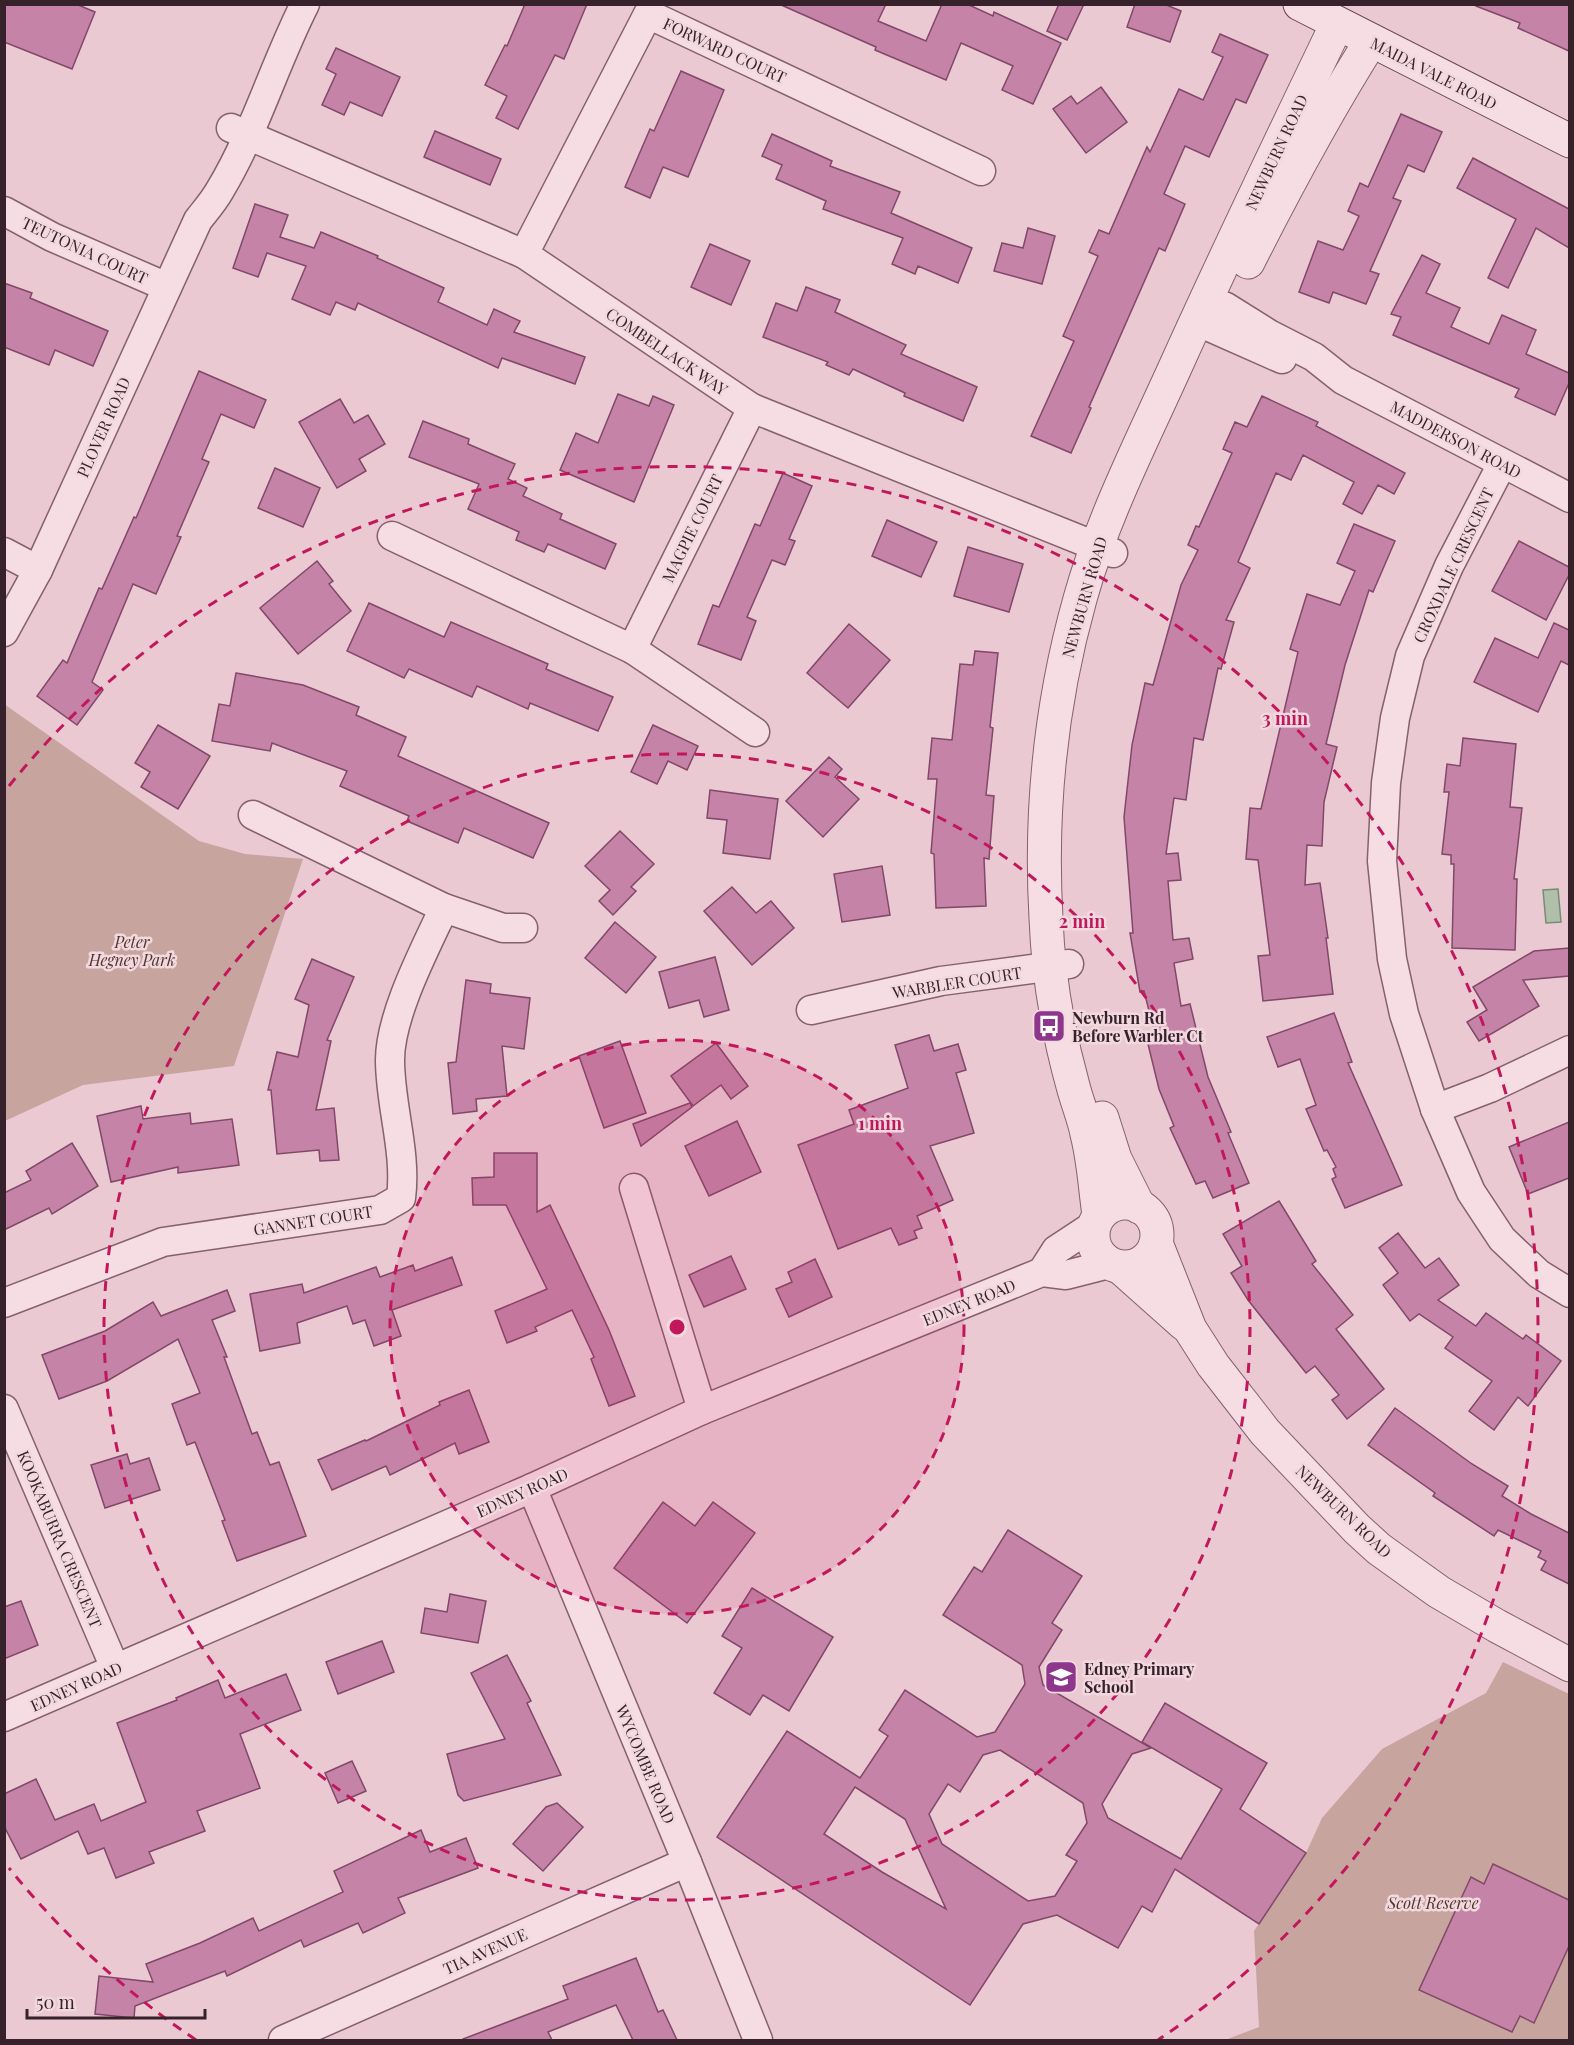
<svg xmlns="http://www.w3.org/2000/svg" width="1574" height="2045" font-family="'Playfair Display',serif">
  <rect width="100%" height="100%" fill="#eac9d2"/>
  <g fill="#c7a59e">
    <polygon points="4,704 199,841 245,854 303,859 234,1066 83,1085 5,1121"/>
    <polygon points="1503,1662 1569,1694 1569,2040 1225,2040 1259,2027 1254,1931 1306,1853 1322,1818 1382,1749 1486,1693"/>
  </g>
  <polygon fill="#afbfaa" stroke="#778d71" stroke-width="1.5" points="1558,889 1561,922 1546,923 1543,890"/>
  <g fill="#c483a7" stroke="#824868" stroke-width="1.5" fill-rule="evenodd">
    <polygon points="4,4 76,4 95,12 72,69 4,42"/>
    <polygon points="525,4 587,4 564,59 555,55 518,129 496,118 507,96 485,85 505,45 507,46"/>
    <polygon points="779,4 886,4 878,21 926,41 942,4 967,4 993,16 994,12 1061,43 1033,104 1002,90 1013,66 961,43 946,80 875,50 876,47"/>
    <polygon points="1059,4 1084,4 1067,40 1047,31"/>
    <polygon points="1135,4 1164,4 1181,11 1170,42 1127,27"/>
    <polygon points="1477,4 1569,4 1569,51 1518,28 1520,23 1476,6"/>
    <polygon points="1220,34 1268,55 1246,103 1236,99 1209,157 1185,146 1164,194 1185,204 1165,251 1159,248 1089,407 1091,408 1071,453 1031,436 1074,341 1063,336 1098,256 1089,252 1099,230 1109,234 1147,147 1150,152 1179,89 1203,100 1223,57 1212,52"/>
    <polygon points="336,48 400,77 382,116 350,102 344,115 322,105 336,74 326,69"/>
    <polygon points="681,71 724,90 688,177 663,167 650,198 625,187 650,129 654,131"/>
    <polygon points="1101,87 1127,122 1086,153 1053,109 1071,96 1077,104"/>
    <polygon points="1401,114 1442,132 1424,172 1408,165 1393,198 1401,201 1370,271 1379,274 1366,304 1333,292 1329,303 1299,292 1318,241 1343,250 1359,216 1348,211 1360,183 1368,187"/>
    <polygon points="435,131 501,159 490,185 424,157"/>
    <polygon points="772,134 832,161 830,166 900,192 891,213 972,248 958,283 918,266 915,274 892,264 903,238 823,209 826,201 776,179 782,165 762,156"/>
    <polygon points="1473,158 1569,209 1569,248 1536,228 1508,288 1488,278 1516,219 1457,188"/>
    <polygon points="255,204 288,215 280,237 314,248 321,232 378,256 377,258 444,288 438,302 487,325 494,309 520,321 514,332 585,357 575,384 502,358 498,368 358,303 355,310 336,302 330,315 292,299 306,266 267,253 258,277 233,268"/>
    <polygon points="1028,228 1055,236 1042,284 994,271 1002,243 1023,248"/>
    <polygon points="710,244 750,261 731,305 691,287"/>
    <polygon points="1422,255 1440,264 1426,293 1460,308 1451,327 1489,344 1502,315 1536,330 1526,354 1569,373 1569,383 1555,415 1515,397 1519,389 1393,335 1401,317 1391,314"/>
    <polygon points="4,283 32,293 30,298 108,331 93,366 55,350 49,365 4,347"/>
    <polygon points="806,287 840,300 835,312 906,345 901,354 977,387 963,421 904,396 905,393 853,369 849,375 826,365 828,362 763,337 776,303 797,311"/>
    <polygon points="199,371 266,400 254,428 221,414 202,459 209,462 177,536 181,537 156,594 133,584 92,682 103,690 77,725 37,696 63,660 67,663 99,588 102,589 134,517 136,518"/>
    <polygon points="618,394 649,406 653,396 674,405 634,502 560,470 576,433 598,443"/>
    <polygon points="1262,396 1318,422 1316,426 1405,473 1394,494 1378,485 1362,514 1343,504 1354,482 1303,455 1291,480 1276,473 1238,562 1250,568 1226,620 1234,622 1221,669 1218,668 1203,740 1194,738 1186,800 1174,798 1166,854 1178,853 1181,880 1168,881 1173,940 1189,938 1193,959 1174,963 1181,1006 1190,1004 1208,1077 1231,1132 1228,1133 1249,1183 1213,1198 1205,1181 1196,1184 1170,1128 1174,1126 1159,1089 1148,1044 1157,1042 1144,991 1140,992 1130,933 1133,933 1124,817 1132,745 1145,683 1153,685 1181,585 1198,550 1188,545 1196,526 1199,527 1232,453 1223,449 1235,422 1247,427"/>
    <polygon points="340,399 354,423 368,415 385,444 359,459 366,471 337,488 299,422"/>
    <polygon points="423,421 469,439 468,444 515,464 508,479 527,488 523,496 562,514 560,519 616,544 605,569 548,544 544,552 516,540 519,532 468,509 479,484 409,457"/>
    <polygon points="275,468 320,488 303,527 258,508"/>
    <polygon points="783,473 812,486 789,539 795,541 785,565 772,560 747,617 756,621 741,660 698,644 713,605 719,607 755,524 760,526"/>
    <polygon points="887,520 937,542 921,577 872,556"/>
    <polygon points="1354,524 1395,541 1373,592 1369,590 1345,665 1326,744 1337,747 1324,802 1322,846 1307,845 1305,885 1320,883 1328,938 1326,938 1333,994 1263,1001 1258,956 1270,955 1258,860 1246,859 1250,808 1261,809 1298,652 1290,649 1307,594 1340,605 1355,571 1337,563"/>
    <polygon points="1519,541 1569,567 1569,575 1546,620 1492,591"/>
    <polygon points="968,547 1023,564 1009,612 954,596"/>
    <polygon points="317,561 333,581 329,584 351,611 298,654 260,608"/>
    <polygon points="369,603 444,637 451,622 548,664 546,669 613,697 598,731 530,703 528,709 477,686 472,697 409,669 404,678 347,651"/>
    <polygon points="1554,623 1569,630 1569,665 1561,661 1538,712 1474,682 1495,638 1538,658"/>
    <polygon points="849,624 890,660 848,708 807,673"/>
    <polygon points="975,651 998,653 990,727 993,728 986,795 994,796 989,859 984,858 986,906 936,908 934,854 931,853 937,779 928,779 932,738 952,740 960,664 973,665"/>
    <polygon points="236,673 303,685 359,707 356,715 406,737 398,756 549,823 533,858 464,828 458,843 407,821 409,816 340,786 347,771 272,743 270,751 212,741 219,704 230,706"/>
    <polygon points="158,725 210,756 178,809 141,787 150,772 135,763"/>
    <polygon points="653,725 698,746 687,770 668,761 657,784 631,772"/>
    <polygon points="1463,738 1516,744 1510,807 1522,808 1514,879 1517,879 1515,950 1452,948 1454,864 1451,864 1451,855 1442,854 1449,792 1444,792 1447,764 1460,766"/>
    <polygon points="829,757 842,769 835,777 859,799 823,837 786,801"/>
    <polygon points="710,790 778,799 770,859 723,853 727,820 707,818"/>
    <polygon points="620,831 654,864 631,887 636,891 613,915 599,901 610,890 585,866"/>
    <polygon points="882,866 890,915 842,922 834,874"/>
    <polygon points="732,887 756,913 771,901 794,928 752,965 704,911"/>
    <polygon points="615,922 656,957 626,993 585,958"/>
    <polygon points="1569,948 1569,976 1523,980 1539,1006 1479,1041 1467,1022 1487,1010 1473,987 1534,951"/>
    <polygon points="715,957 729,1010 704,1017 699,1000 669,1008 659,972"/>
    <polygon points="312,959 354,977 327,1040 331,1041 316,1110 334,1108 339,1160 320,1161 319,1150 277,1154 271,1090 268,1090 277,1052 298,1057 309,1005 295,999"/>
    <polygon points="466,980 491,984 490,993 530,998 524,1049 502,1046 507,1096 476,1099 477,1111 453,1114 448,1063 456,1062"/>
    <polygon points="1334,1013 1352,1062 1348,1063 1402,1185 1345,1208 1332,1179 1336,1177 1333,1169 1336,1167 1327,1150 1324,1151 1306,1109 1316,1105 1300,1059 1278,1067 1267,1037"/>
    <polygon points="929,1035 934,1051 958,1044 966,1070 956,1073 974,1133 930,1146 953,1200 917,1216 922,1228 914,1231 917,1238 899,1245 891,1228 838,1249 798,1145 854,1124 849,1110 908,1088 895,1045"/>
    <polygon points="620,1041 646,1113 604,1128 579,1056"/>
    <polygon points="716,1043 748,1086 731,1099 721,1085 693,1106 671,1076"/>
    <polygon points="690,1103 692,1107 641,1146 633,1124"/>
    <polygon points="141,1106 143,1119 190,1113 191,1124 232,1119 239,1165 178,1173 178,1167 111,1182 97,1116"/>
    <polygon points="737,1121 761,1172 709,1196 685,1146"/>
    <polygon points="1569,1122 1569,1178 1528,1194 1509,1147"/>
    <polygon points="72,1143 98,1186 52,1214 49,1208 4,1230 4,1193 31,1180 26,1171"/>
    <polygon points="494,1153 537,1153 537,1212 550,1205 609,1330 635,1396 609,1406 591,1359 594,1357 572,1310 535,1327 537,1331 507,1343 495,1311 547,1289 506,1205 473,1205 472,1178 494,1177"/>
    <polygon points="1279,1201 1316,1261 1312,1264 1353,1315 1336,1329 1384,1389 1347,1419 1332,1400 1339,1395 1315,1366 1306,1373 1248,1300 1231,1273 1242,1266 1223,1234"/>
    <polygon points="1398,1233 1425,1268 1439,1258 1459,1285 1438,1300 1476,1326 1486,1313 1523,1339 1526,1335 1561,1361 1528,1406 1518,1397 1494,1430 1469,1411 1492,1381 1445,1348 1453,1337 1419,1314 1410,1321 1383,1285 1398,1273 1379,1248"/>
    <polygon points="731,1256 746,1289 704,1307 689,1275"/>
    <polygon points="452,1257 462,1285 392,1310 401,1336 374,1346 365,1320 353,1324 347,1306 297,1323 300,1343 260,1351 250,1294 302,1284 304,1293 376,1267 380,1277 413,1265 415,1271"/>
    <polygon points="815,1259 832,1297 789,1317 776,1289 792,1282 788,1272"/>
    <polygon points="227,1290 235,1311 212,1320 227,1357 224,1357 252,1434 257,1432 270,1465 279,1462 306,1536 237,1561 222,1521 225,1520 195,1442 187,1445 172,1404 200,1393 178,1339 107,1381 59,1399 42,1355 105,1331 153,1302 161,1316"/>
    <polygon points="469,1390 489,1442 459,1454 455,1443 390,1475 386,1466 332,1490 318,1460 365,1440 366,1441 440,1405 439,1402"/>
    <polygon points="1395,1408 1472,1464 1508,1486 1502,1496 1531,1514 1569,1533 1569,1584 1541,1570 1546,1561 1538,1557 1541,1551 1498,1530 1494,1536 1433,1496 1435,1493 1368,1445"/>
    <polygon points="127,1454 130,1464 149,1458 160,1490 105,1508 91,1465"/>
    <polygon points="663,1502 695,1526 713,1502 755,1533 687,1623 614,1568"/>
    <path d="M1008,1530l74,46 -30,47 10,7 -23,37 4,18 108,63 -19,6 -30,50 6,14 73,41 41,-70 -80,-47 23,-39 102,60 -27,46 66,44 -47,71 -84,-55 -23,43 -10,-6 -24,42 -61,-33 -34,9 -53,81 -253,-168 70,-106 73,47 28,-42 -9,-6 26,-40 72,47 18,-5 30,-48 -3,-19 -79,-50 31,-48 8,5zM1000,1750l83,53 4,20 -21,32 11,6 -22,35 -27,5 -86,-57 -13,-30 19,-30 12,8 23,-37zM855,1787l50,32 41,90 -64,-37 -58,-38z"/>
    <polygon points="752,1588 833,1637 789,1711 763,1695 750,1715 714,1693 742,1648 722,1636"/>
    <polygon points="450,1594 486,1601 478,1643 421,1633 425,1608 447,1612"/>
    <polygon points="21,1601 38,1645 4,1659 4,1607"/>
    <polygon points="382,1641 394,1672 338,1694 326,1662"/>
    <polygon points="507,1655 531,1701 527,1703 561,1775 464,1801 458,1795 447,1754 505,1739 471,1673"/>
    <polygon points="286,1674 301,1710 240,1734 260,1788 197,1811 205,1831 149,1852 154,1863 116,1878 104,1848 88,1854 78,1831 21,1859 4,1826 4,1794 36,1779 55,1820 94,1804 101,1821 146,1802 117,1723 177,1700 176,1698 218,1680 225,1698"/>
    <polygon points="352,1761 366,1791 338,1803 325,1773"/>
    <polygon points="557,1803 583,1827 543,1871 513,1844 546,1807"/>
    <polygon points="421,1830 430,1852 466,1838 478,1868 398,1898 405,1913 363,1933 358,1923 304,1947 301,1940 227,1976 225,1971 135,2006 134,2018 95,2014 99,1976 153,1982 146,1964 200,1943 253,1918 259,1931 343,1892 334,1871"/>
    <polygon points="1493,1864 1569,1900 1569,1946 1534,2023 1520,2016 1512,2032 1419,1990 1471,1877 1484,1884"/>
    <polygon points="636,1958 658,2012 663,2010 677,2040 633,2040 616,2005 548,2032 552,2040 463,2040 463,2039 568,1999 563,1986"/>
  </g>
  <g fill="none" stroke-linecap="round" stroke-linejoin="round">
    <g stroke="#856070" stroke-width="31">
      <g id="minor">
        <polyline points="231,128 524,254 752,408 1113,553"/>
        <polyline points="4,211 52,237 167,287"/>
        <polyline points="524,254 648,14 981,171"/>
        <polyline points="1206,299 1226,307 1269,334 1314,357 1343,380 1570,498"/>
        <polyline points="1196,321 1282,359"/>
        <polyline points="1502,464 1449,566 1410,656 1395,718 1386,783 1382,861 1392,959 1404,1014 1435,1109 1471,1192 1502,1239 1539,1274 1570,1293"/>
        <polyline points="392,536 632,649 755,732"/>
        <polyline points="4,552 38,570"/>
        <path d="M4,632l34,-62 160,-350c7,-9 16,-19 22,-30 35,-58 54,-125 85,-186"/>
        <polyline points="632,649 752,408"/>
        <polyline points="253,815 444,908 503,928 523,928"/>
        <polyline points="811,1010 941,981 1069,964"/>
        <polyline points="1435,1109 1490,1088 1570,1050"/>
        <polyline points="634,1188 702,1410"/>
        <polyline points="1042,1272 1056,1250 1094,1225"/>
        <path d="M4,1303l159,-61 217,-32 21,-12c6,-46 -11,-92 -11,-138 0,-45 35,-111 54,-152"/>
        <polyline points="4,1409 115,1668"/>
        <polyline points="532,1488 687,1862 758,2040"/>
        <polyline points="4,1717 532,1488 702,1410 1042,1272 1066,1275 1109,1264"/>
        <polyline points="283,2040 687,1862"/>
      </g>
    </g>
    <g stroke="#856070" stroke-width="35">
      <g id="tertiary">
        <path d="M1248,262c38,-75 78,-150 123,-221"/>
        <polyline points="1102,1118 1115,1159 1139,1207"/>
        <circle cx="1125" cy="1235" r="32"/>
        <path d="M1099,1215c-4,-27 -5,-54 -12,-81 -3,-16 -10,-32 -14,-48 -15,-54 -25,-112 -27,-168 -6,-106 5,-216 34,-319 23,-83 63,-160 98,-238 51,-113 105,-225 159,-337"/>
        <polyline points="1156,1243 1190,1329 1213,1365 1265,1432 1357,1529 1379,1549 1439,1592 1497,1626 1570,1665"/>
        <polyline points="1120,1267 1184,1324"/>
      </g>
    </g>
    <g stroke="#674353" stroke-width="35">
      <polyline id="secondary" points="1300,4 1570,141"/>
    </g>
    <use href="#minor" stroke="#f6dce3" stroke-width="28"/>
    <use href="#tertiary" stroke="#f6dce3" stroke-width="33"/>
    <use href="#secondary" stroke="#f6dce3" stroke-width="33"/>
  </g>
  <circle cx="677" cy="1327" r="287" fill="#c2185b" fill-opacity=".12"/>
  <g fill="none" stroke="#c2185b" stroke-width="3" stroke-dasharray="10 8">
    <circle cx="677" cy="1327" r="287"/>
    <circle cx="677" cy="1327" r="573"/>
    <path d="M196 2040A860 860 0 0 1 9 1868M9 786A860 860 0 1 1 1158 2040"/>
  </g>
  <defs>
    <g id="bus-square" transform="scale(1.725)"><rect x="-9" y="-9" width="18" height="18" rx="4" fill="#8e368b" stroke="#f2d8df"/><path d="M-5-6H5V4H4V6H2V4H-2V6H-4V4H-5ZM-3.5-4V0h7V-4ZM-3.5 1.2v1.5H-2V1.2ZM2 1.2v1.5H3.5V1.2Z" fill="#fff"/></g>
    <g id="school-square" transform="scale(1.725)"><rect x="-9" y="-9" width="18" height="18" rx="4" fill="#8e368b" stroke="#f2d8df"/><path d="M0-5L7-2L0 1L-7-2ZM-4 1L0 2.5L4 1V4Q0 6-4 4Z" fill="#fff"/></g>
  </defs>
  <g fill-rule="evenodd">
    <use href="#bus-square" x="1049" y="1026"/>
    <use href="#school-square" x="1061" y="1677"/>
  </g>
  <g text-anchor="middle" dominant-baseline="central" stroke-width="5" stroke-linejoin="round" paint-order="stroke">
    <g font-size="16" fill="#37222c" stroke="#f2d8df">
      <text transform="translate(725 50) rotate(25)">FORWARD COURT</text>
      <text transform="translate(1434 73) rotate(27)">MAIDA VALE ROAD</text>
      <text transform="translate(1276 152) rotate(-65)">NEWBURN ROAD</text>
      <text transform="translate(85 250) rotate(25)">TEUTONIA COURT</text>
      <text transform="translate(667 351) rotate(34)">COMBELLACK WAY</text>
      <text transform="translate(103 427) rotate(-66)">PLOVER ROAD</text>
      <text transform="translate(1456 439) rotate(28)">MADDERSON ROAD</text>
      <text transform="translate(692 528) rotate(-64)">MAGPIE COURT</text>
      <text transform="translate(1453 565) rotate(-65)">CROXDALE CRESCENT</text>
      <text transform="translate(1084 597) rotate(-74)">NEWBURN ROAD</text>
      <text transform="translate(957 982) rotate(-9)">WARBLER COURT</text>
      <text transform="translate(313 1220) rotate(-9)">GANNET COURT</text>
      <text transform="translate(969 1302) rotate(-22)">EDNEY ROAD</text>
      <text transform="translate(522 1492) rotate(-24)">EDNEY ROAD</text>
      <text transform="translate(1344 1511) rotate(44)">NEWBURN ROAD</text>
      <text transform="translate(60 1539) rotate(67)">KOOKABURRA CRESCENT</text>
      <text transform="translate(76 1686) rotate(-24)">EDNEY ROAD</text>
      <text transform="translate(646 1764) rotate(67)">WYCOMBE ROAD</text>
      <text transform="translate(485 1951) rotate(-24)">TIA AVENUE</text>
    </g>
    <g font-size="16" font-style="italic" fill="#51362a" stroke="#f2d8df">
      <text x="132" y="941">Peter<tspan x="132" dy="18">Hegney Park</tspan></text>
      <text x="1433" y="1902">Scott Reserve</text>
    </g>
    <g font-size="16" font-weight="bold" fill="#37222c" stroke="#f2d8df" text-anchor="start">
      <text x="1072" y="1017">Newburn Rd<tspan x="1072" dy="18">Before Warbler Ct</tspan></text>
      <text x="1084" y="1668">Edney Primary<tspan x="1084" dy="18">School</tspan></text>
    </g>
  </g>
  <circle cx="677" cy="1327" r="9" fill="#c2185b" stroke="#f2d8df" stroke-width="3"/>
  <g font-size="18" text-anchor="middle" font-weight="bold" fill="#c2185b" stroke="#f2d8df" stroke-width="5" stroke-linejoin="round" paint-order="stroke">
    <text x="1285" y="725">3 min</text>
    <text x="1082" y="928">2 min</text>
    <text x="880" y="1130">1 min</text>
  </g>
  <rect width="1574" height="2045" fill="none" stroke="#37222c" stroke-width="12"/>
  <path d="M27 2009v9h178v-9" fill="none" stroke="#37222c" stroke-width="3"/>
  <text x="36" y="2009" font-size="18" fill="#37222c" stroke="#f2d8df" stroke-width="4.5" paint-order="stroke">50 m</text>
</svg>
